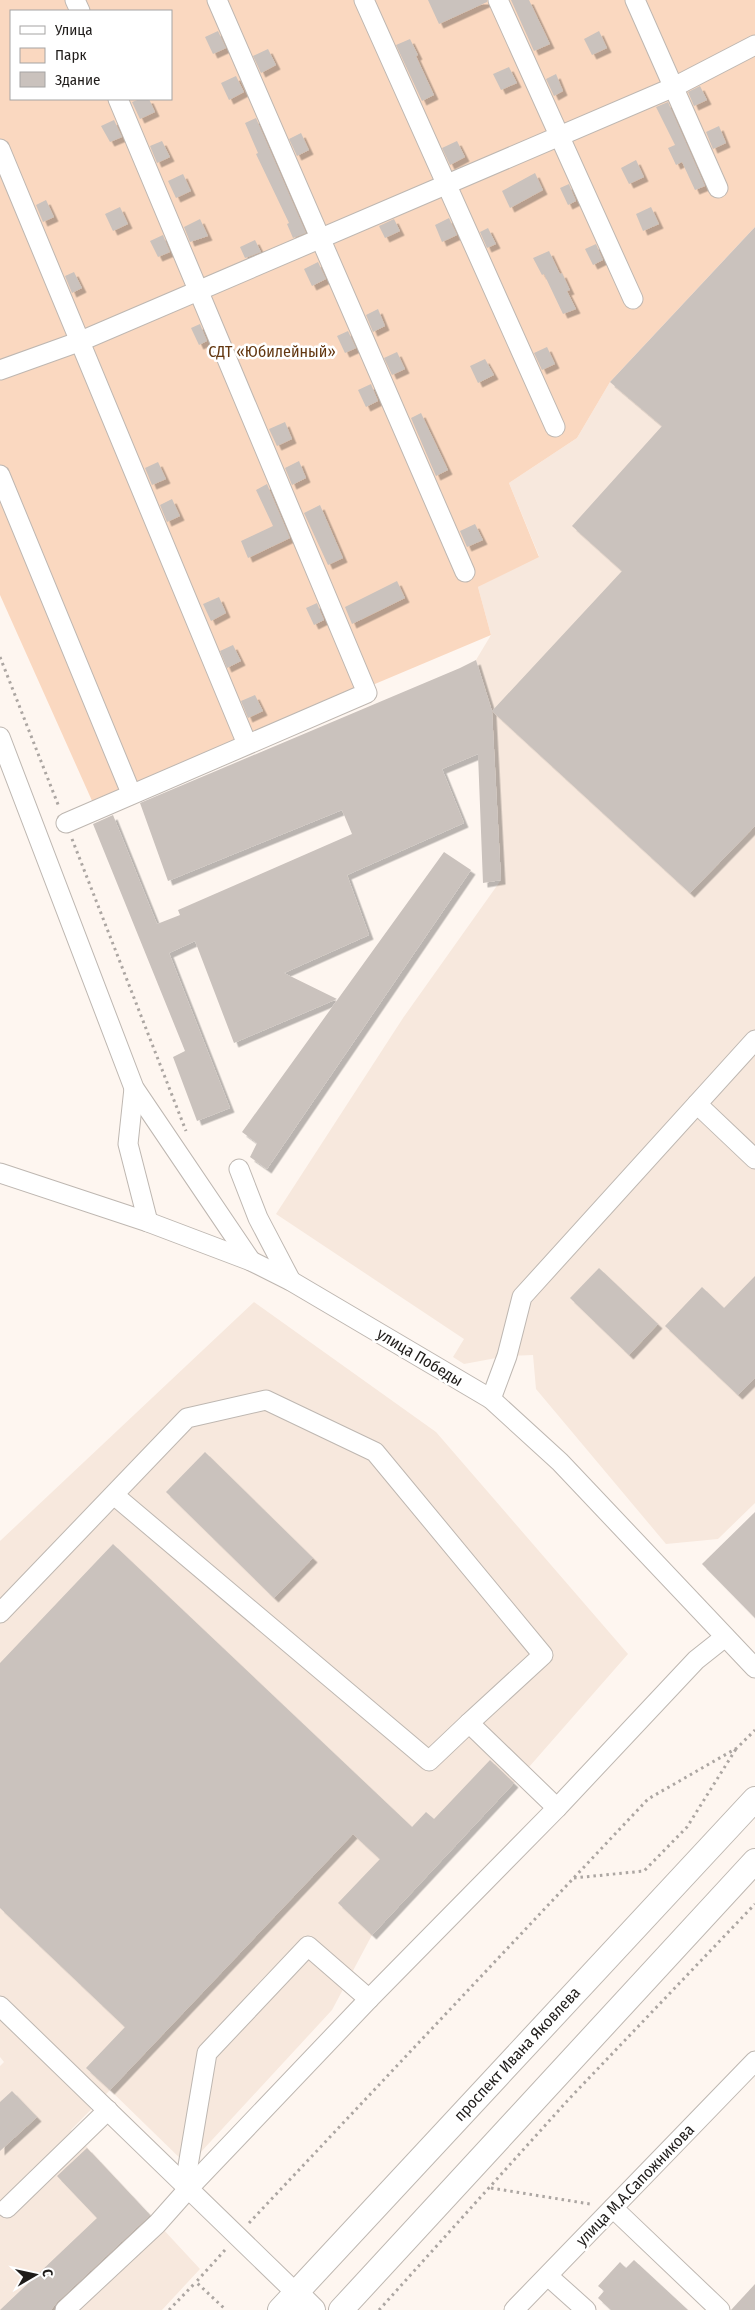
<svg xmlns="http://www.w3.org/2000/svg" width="755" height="2310" font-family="'Fira Sans Condensed',sans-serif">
  <defs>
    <filter id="shadow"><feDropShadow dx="4.5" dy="4.5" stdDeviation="0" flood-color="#0004"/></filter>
  </defs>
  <rect width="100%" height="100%" fill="#fef6f0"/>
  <g fill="#f7e8dd">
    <polygon points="755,227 755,1503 718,1539 666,1544 536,1389 533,1355 507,1356 464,1364 453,1357 464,1339 276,1214 403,1018 501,880 492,711 476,660 491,635 478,587 539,556 509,483 577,438 610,382"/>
    <polygon points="254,1302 436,1432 628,1654 529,1767 372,1935 332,2010 188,2166 110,2090 71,2130 200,2269 162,2310 0,2310 0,2066 4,2062 0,2057 0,1541"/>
  </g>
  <path fill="#fad8c0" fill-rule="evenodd" d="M0,0h755v227l-145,155 -33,56 -68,45 30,74 -61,30 13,48 -398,168 -93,-208zM11,11h160v88h-160z"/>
  <g fill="#cac2bd" filter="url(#shadow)">
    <polygon points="428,0 487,0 487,2 439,24"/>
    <polygon points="511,0 529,0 550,44 534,51"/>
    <polygon points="218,31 226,48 213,54 205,37"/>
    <polygon points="599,31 607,48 592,55 584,39"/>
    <polygon points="410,39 418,55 416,56 434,95 422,101 396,45"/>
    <polygon points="268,49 276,65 261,73 253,56"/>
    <polygon points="509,67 517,83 501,90 493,74"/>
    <polygon points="556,74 563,91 554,96 546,79"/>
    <polygon points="236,76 244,92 229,100 221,83"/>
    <polygon points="700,86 707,100 694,106 688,92"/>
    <polygon points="140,99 149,99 155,112 140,119 132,102"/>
    <polygon points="668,102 705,186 695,190 682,162 676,165 668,148 675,145 656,107"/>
    <polygon points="256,118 306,233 293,238 287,224 289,223 256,154 258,153 245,123"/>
    <polygon points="114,120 122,137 110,142 101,126"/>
    <polygon points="719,126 726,143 713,149 706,132"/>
    <polygon points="301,133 309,150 297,156 289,139"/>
    <polygon points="162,141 170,157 157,163 150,146"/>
    <polygon points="457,141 465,157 450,165 442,148"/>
    <polygon points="636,160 644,177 629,184 621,168"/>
    <polygon points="535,173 543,190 510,208 502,191"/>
    <polygon points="183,174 191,191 176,198 168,181"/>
    <polygon points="569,184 576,201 568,205 560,188"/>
    <polygon points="46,200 54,217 43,222 36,205"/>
    <polygon points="120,207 128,224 113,231 105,214"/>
    <polygon points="651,207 659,224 643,231 636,214"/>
    <polygon points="449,218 457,235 442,242 435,225"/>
    <polygon points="200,219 208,236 190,242 184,227"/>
    <polygon points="394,219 400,231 385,238 379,226"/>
    <polygon points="755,227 755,826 690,893 492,711 622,571 572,526 662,426 610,382"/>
    <polygon points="488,228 496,244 487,248 480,232"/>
    <polygon points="163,235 170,252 158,257 150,241"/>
    <polygon points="255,240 261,252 245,258 240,247"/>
    <polygon points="596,244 603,260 593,265 585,249"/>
    <polygon points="549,251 560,274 562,273 570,290 567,291 576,309 563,314 544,274 542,275 533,258"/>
    <polygon points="318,262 326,279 312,286 304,269"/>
    <polygon points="74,272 82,288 72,293 65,276"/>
    <polygon points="378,309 385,326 373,332 366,315"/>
    <polygon points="200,324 207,341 199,345 191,328"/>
    <polygon points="348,331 356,348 345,353 337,336"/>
    <polygon points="547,347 555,364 542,370 534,353"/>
    <polygon points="397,352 405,369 392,375 384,358"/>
    <polygon points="485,359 494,375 478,383 470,366"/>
    <polygon points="371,384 378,401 366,407 358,390"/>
    <polygon points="421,413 448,470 436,476 411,418"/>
    <polygon points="285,422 292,439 277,446 269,429"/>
    <polygon points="299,461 306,478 292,485 285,468"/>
    <polygon points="158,462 166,479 152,485 145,468"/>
    <polygon points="267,484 290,538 248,558 241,541 273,526 256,490"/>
    <polygon points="172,499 180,516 167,522 160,505"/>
    <polygon points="320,505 343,558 328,565 304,513"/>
    <polygon points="475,524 483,540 467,547 460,531"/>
    <polygon points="397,581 405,598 352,624 345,607"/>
    <polygon points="219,597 226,613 211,621 203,604"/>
    <polygon points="317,603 324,620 314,625 306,608"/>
    <polygon points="233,645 241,661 227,668 220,651"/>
    <polygon points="476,660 492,711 501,880 483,883 478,754 442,769 464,823 347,875 369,935 284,973 337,999 234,1043 195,941 169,953 230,1108 197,1121 173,1057 185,1051 93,824 113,815 157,924 180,915 178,910 352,834 342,810 168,881 140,803 460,668"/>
    <polygon points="255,695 263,711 248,718 241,701"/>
    <polygon points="444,852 471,870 267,1169 250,1157 257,1143 242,1132"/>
    <polygon points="599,1268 658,1324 629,1355 570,1298"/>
    <polygon points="755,1276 755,1378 738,1395 665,1326 702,1287 724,1308"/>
    <polygon points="205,1452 313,1558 274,1598 166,1492"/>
    <polygon points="755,1512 755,1618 702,1564"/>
    <polygon points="113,1544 412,1827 426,1812 434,1819 490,1760 514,1783 372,1935 338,1903 380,1859 353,1834 110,2090 86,2068 125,2027 0,1908 0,1663"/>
    <polygon points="12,2091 37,2117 0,2151 0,2102"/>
    <polygon points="87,2148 150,2215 57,2302 51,2310 0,2310 97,2218 57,2176"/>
    <polygon points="634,2260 688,2310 611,2310 598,2298 604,2291 598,2286 620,2262 626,2268"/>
    <polygon points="755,2284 755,2310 731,2310"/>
  </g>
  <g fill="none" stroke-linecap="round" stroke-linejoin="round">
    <g stroke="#beb7b1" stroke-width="21">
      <g id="minor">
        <polyline points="75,0 80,11"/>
        <polyline points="217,0 465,572"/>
        <polyline points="364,0 555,427"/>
        <polyline points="498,0 633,299"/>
        <polyline points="635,0 718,188"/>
        <polyline points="0,149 247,744"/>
        <polyline points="0,370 81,341 674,87 755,45"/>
        <polyline points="0,475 131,793"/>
        <polyline points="0,737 134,1088 251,1261"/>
        <polyline points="66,823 367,693 118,99"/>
        <polyline points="134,1088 128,1144 148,1222"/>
        <polyline points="697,1104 755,1159"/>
        <polyline points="239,1169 258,1218 291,1281"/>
        <polyline points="0,1173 148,1222 251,1261 291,1281 491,1399 560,1462 755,1668"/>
        <polyline points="491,1399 507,1356 522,1297 755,1040"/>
        <polyline points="114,1495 429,1761 469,1723 557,1808"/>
        <polyline points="0,1613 187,1418 266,1400 375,1452 543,1655 469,1723"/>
        <polyline points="0,2006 296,2293"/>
        <polyline points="189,2188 188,2166 207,2053 308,1946 369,1999"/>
        <polyline points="7,2208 108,2110"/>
        <polyline points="613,2208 720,2310"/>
        <polyline points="548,2276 586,2310"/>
        <polyline points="65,2310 157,2224 189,2188 369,1999 557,1808 696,1660 725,1637"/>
        <polyline points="514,2310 755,2061"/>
      </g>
    </g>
    <g stroke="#beb7b1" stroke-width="26">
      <g id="major">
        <polyline points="296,2293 313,2310"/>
        <polyline points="280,2310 755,1799"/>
        <polyline points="341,2310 755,1861"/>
      </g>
    </g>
    <g stroke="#aca6a2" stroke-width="3" stroke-dasharray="2.5 4" stroke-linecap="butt">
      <polyline points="0,657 59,807"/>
      <polyline points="72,839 186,1131"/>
      <polyline points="574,1878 644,1871 687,1827 736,1749"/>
      <polyline points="491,2188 590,2204"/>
      <polyline points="249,2223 648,1799 737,1748 755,1730"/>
      <polyline points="225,2250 196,2282 226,2310"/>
      <polyline points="169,2310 196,2282"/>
      <polyline points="379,2310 568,2100 755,1904"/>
    </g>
    <use href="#minor" stroke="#fff" stroke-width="19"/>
    <use href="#major" stroke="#fff" stroke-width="24"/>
  </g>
  <g text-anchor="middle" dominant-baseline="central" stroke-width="5" stroke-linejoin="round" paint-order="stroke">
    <g font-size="16" fill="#633710" stroke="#fff">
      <text x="272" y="351">СДТ «Юбилейный»</text>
    </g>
    <g font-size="16" fill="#1f1c1a" stroke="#fff">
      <text transform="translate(420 1357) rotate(31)">улица Победы</text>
      <text transform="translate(517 2054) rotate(-47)">проспект Ивана Яковлева</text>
      <text transform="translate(635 2185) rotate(-46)">улица М.А.Сапожникова</text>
    </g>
  </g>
  <rect x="10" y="10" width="162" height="90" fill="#ffffff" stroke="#a5a4a3"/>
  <rect x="20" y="26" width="25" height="8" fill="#ffffff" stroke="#a5a4a3"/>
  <text x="55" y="35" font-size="15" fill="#1f1c1a">Улица</text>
  <rect x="20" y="48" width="25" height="15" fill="#fad8c0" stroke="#a5a4a3"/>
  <text x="55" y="60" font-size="15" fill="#1f1c1a">Парк</text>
  <rect x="20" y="72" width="25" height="15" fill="#cac2bd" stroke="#a5a4a3"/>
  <text x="55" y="85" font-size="15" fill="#1f1c1a">Здание</text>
  <g transform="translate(35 2275) rotate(81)" stroke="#ffffff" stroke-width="4" paint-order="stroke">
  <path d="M0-4L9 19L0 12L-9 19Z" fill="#1f1c1a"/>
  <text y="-8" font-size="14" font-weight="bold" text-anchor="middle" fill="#1f1c1a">С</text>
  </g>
</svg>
